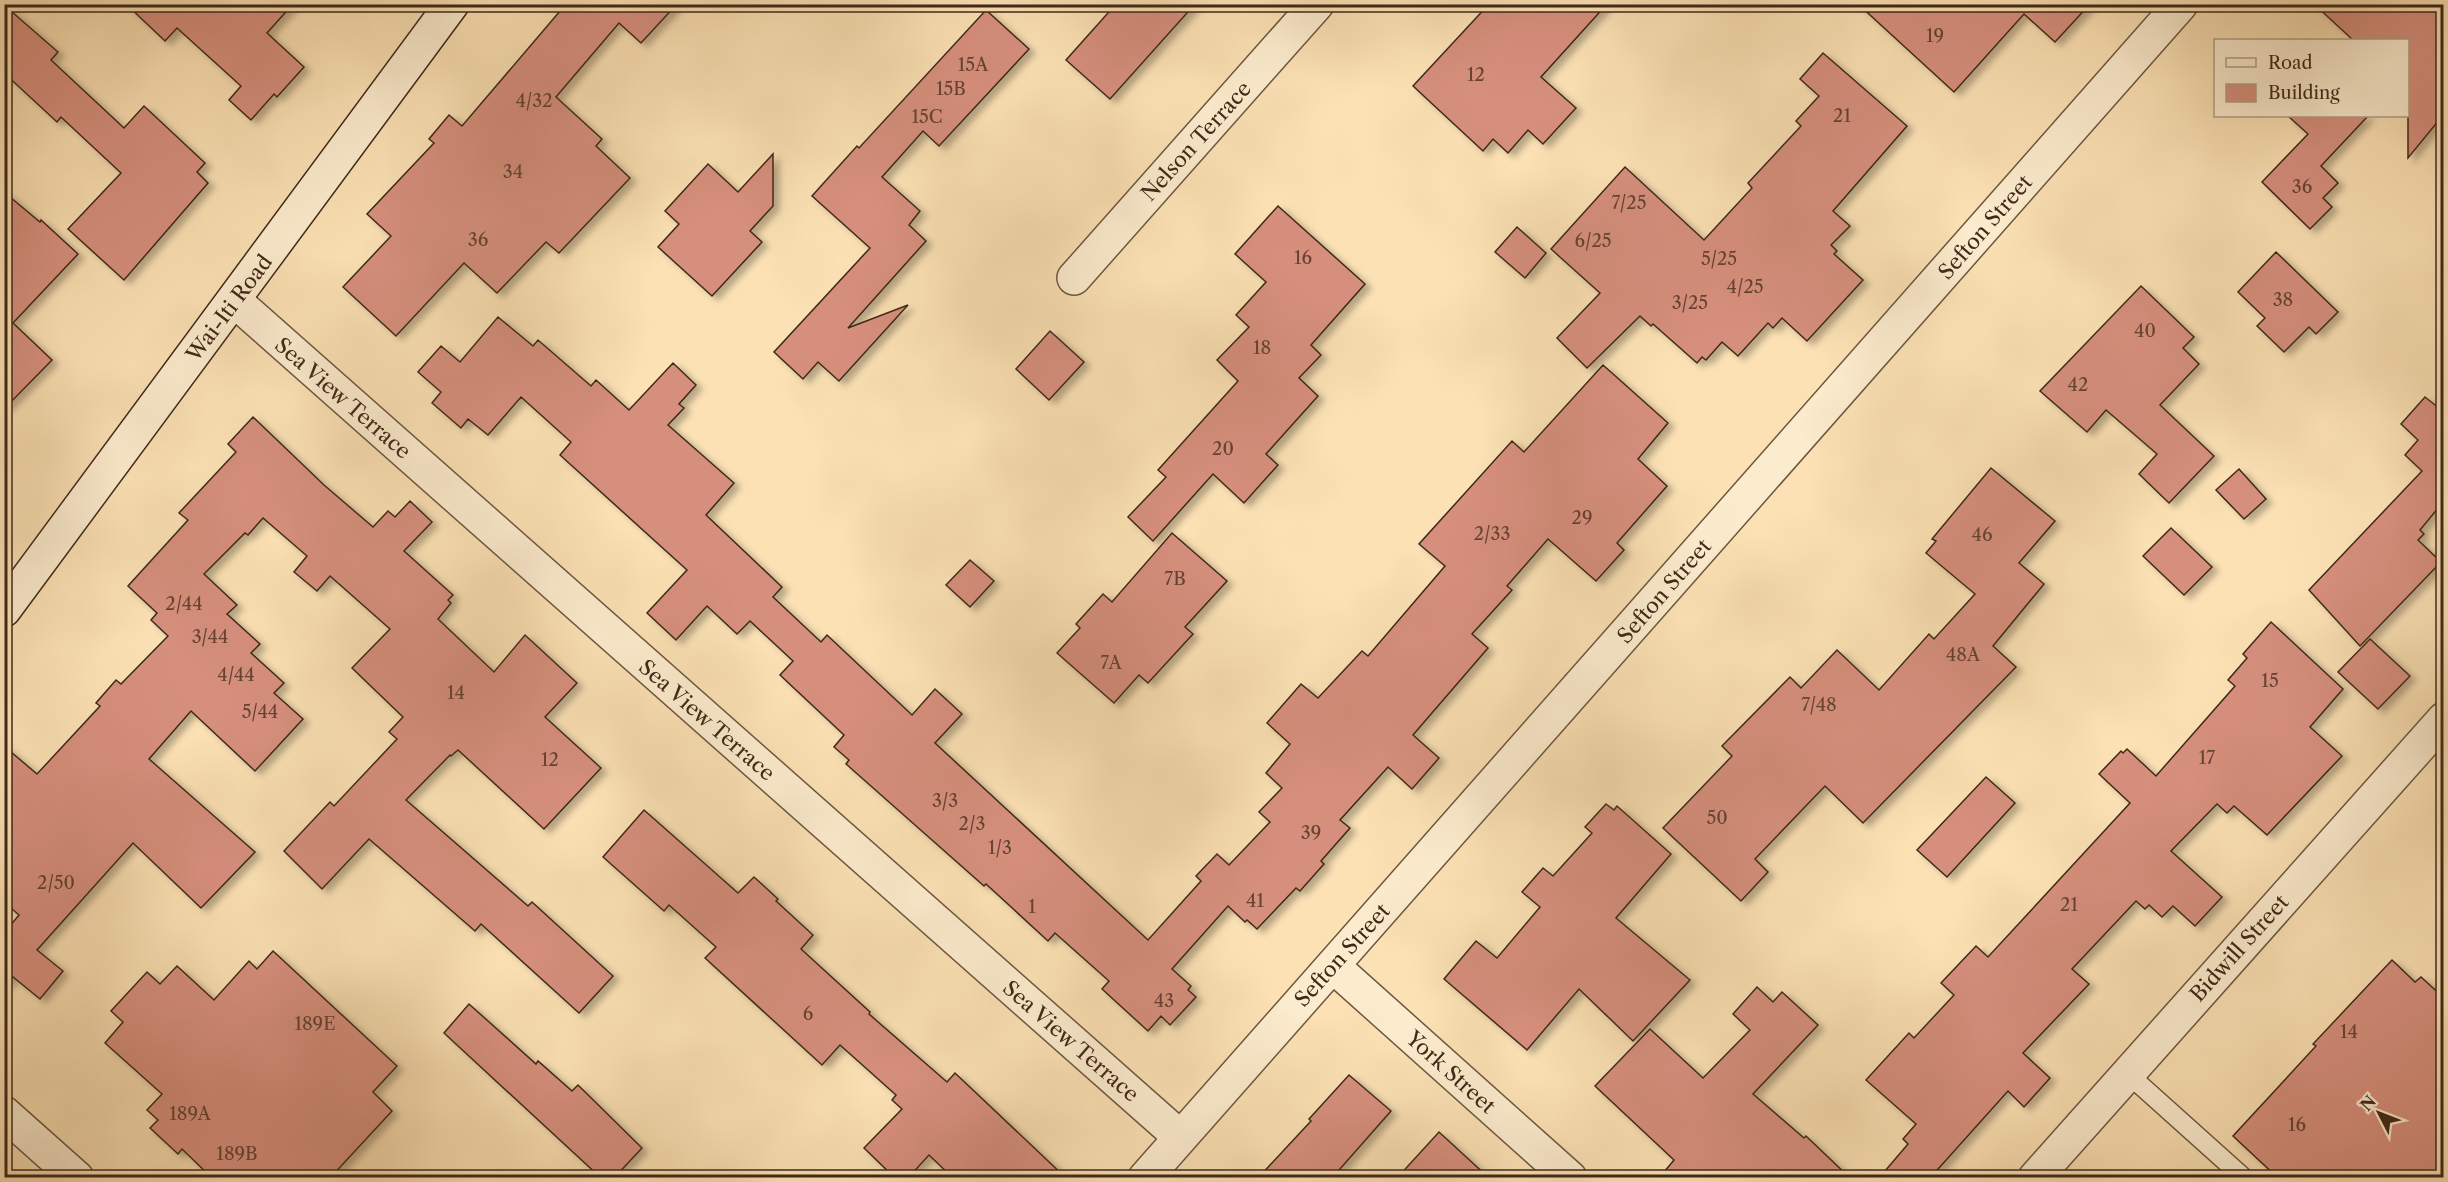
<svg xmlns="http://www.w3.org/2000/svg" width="2448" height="1182" font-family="'Libre Caslon Text',serif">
  <defs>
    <filter id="shadow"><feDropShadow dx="6" dy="4" stdDeviation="3" flood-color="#0004"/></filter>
  </defs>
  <rect width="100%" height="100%" fill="#fbe1b4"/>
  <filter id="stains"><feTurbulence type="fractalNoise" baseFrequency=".00333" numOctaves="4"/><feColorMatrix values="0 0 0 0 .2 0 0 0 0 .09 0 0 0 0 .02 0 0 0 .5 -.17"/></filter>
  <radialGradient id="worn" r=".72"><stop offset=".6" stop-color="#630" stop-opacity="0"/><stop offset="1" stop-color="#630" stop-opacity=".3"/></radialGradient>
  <g fill="#d68f7d" stroke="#3f2919" stroke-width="1.5" filter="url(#shadow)">
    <polygon points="126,4 293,4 267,33 304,67 277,97 274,94 251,120 229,100 241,86 177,28 165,41"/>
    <polygon points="566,4 677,4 641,43 619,23 556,97 602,139 596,146 630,178 559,253 546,242 497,293 464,263 396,336 343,287 391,236 367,214 434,143 429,139 449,115 462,126"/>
    <polygon points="1116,4 1195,4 1110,99 1066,60"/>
    <polygon points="1489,4 1607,4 1541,77 1576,108 1543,144 1528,130 1508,153 1493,139 1483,151 1413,86"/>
    <polygon points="1858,4 2090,4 2055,42 2024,14 1954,92"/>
    <polygon points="2314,4 2444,4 2444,114 2408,158 2408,40 2353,40"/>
    <polygon points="4,5 58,52 51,60 124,128 144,106 205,163 197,172 208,183 124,280 68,229 121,173 61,117 57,122 4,73"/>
    <polygon points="986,10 1029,49 939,146 923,131 882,177 920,211 909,225 926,241 848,328 908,305 839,381 818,362 803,379 774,352 870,248 812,196 857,146 859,148"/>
    <polygon points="1823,53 1907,126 1833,211 1850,226 1831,245 1837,251 1834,254 1863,280 1807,341 1782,318 1773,328 1768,323 1738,356 1722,342 1706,360 1702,357 1697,363 1653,324 1651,326 1640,316 1587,368 1557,338 1600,293 1551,249 1625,167 1704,240 1752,188 1748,183 1801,126 1796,121 1819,96 1800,79"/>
    <polygon points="2288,116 2368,116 2321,166 2338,183 2323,198 2332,207 2310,229 2262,182 2308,134"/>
    <polygon points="773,154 773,206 750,231 762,242 712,296 658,247 679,224 665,211 708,164 738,192"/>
    <polygon points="4,192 40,222 41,220 78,254 13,323 52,360 4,409"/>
    <polygon points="1278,206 1365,284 1311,345 1321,355 1299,378 1318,396 1266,454 1278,465 1244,503 1213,474 1153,541 1128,517 1166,477 1158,470 1238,381 1217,360 1249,327 1236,315 1266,282 1235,254"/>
    <polygon points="1517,227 1546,253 1525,278 1495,252"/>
    <polygon points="2276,252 2338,312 2316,334 2309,327 2284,352 2257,326 2265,318 2238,292"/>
    <polygon points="2141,286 2194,337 2183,348 2199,364 2160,405 2214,456 2169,503 2139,474 2157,454 2106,410 2087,432 2040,391"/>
    <polygon points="498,317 533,346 538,340 591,386 596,380 629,410 673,363 696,385 679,404 684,408 668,425 734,483 706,515 782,587 773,597 821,642 827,635 912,715 935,689 962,714 935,743 1148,940 1201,881 1196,876 1217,854 1229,865 1270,822 1259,812 1282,788 1266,773 1290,744 1267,723 1301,684 1318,698 1362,651 1368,656 1445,566 1419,544 1512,441 1524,452 1603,365 1668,423 1638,459 1667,486 1617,543 1624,550 1596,581 1548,539 1507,586 1512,590 1472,634 1488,648 1413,735 1439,758 1412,789 1388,767 1340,820 1350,828 1321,861 1324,864 1300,891 1296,888 1257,929 1247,920 1245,922 1228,906 1172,969 1191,986 1188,990 1196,997 1170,1025 1161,1016 1148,1031 1102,989 1109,981 1055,933 1048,941 986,884 984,886 846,764 849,760 834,747 844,735 780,675 793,661 750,621 737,634 707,606 676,640 647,613 687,570 560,455 571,442 521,397 488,435 468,419 461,428 432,403 441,392 418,372 441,346 460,362"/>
    <polygon points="1050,331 1084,362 1049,400 1016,369"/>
    <polygon points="2425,397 2444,412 2444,501 2420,530 2424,534 2418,540 2441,562 2360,646 2309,590 2422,471 2405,455 2418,440 2401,424"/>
    <polygon points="253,417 324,485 373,527 388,511 395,517 410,501 432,522 404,551 453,595 448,600 451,603 438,619 494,672 525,635 577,683 545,717 601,768 544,829 458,750 451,756 450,755 406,800 528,906 532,902 613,976 579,1013 481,924 475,931 369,839 322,889 284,851 330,802 334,806 397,739 389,732 403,717 352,668 390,629 330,576 317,591 294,572 307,556 263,518 248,535 245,533 204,574 237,605 227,614 260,644 251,653 284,683 274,693 303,719 255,771 191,711 149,759 255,852 201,908 133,843 37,950 63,971 40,999 13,977 4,986 4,923 9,927 19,915 4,902 4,746 37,774 100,706 96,703 116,680 121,684 168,636 151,620 157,613 128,586 188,520 179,513 236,452 228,444"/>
    <polygon points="1991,468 2055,521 2019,563 2044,584 1993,646 2016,667 1863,823 1825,786 1755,859 1768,872 1741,901 1663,828 1732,756 1722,746 1790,677 1801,688 1837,650 1879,690 1929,634 1934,639 1975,594 1926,553 1936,541 1932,539"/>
    <polygon points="2239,469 2266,499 2244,519 2216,490"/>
    <polygon points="2171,528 2212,567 2184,595 2143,556"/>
    <polygon points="1172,533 1227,581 1185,627 1193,634 1148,683 1139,675 1114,703 1057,653 1080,628 1076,624 1103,594 1112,602"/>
    <polygon points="970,560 994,581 970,607 946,585"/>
    <polygon points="2271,622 2343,689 2310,727 2342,756 2267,835 2234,806 2227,813 2217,804 2171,851 2222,897 2195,926 2173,906 2162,917 2149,905 2145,909 2136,901 2072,969 2089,984 2023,1053 2050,1078 2024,1107 2008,1091 1930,1178 1879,1178 1908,1144 1903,1139 1916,1124 1866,1080 1909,1033 1914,1038 1954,995 1941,983 1976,946 1988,957 2130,803 2099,774 2121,751 2123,753 2127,749 2156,776 2235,686 2228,680 2247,658 2243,654"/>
    <polygon points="2370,639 2410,676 2378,709 2338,672"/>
    <polygon points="1986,777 2015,803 1947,877 1917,850"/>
    <polygon points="1606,804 1614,810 1617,806 1671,854 1616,918 1690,980 1633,1041 1579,989 1527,1050 1444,979 1476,941 1497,958 1540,907 1522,892 1543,868 1553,876 1592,833 1585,827"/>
    <polygon points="644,810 738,893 754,877 778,899 776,901 813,935 801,949 870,1012 869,1014 947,1082 955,1073 1066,1178 953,1178 929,1155 908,1178 895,1178 864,1148 902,1109 892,1100 896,1095 840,1045 822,1065 705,958 716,947 669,905 664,911 603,857"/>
    <polygon points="273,951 397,1066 373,1092 392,1111 330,1178 212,1178 182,1149 178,1154 150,1128 158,1120 147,1110 162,1094 105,1043 123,1022 111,1011 147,972 160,984 177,966 214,1000 249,961 257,969"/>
    <polygon points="2392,960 2415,982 2421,977 2444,998 2444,1164 2431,1178 2278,1178 2233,1136 2316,1046 2313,1044"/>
    <polygon points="1757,987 1773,1002 1782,992 1818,1025 1753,1094 1804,1138 1806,1136 1850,1178 1659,1178 1674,1160 1595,1086 1650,1029 1703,1078 1750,1030 1733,1014"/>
    <polygon points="469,1004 536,1064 538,1061 572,1091 578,1085 642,1148 614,1178 601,1178 444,1033"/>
    <polygon points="1349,1075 1391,1111 1332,1178 1258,1178 1311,1121 1309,1119"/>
    <polygon points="1439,1132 1489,1178 1397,1178"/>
  </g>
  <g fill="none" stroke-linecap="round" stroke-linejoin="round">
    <g stroke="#6e5740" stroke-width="21">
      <polyline id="service" points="2127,1073 2244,1178"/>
    </g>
    <g stroke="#6e5740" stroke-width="36">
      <g id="minor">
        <polyline points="1074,278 1317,4"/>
        <polyline points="235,301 1180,1137"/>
        <polyline points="1333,966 1570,1178"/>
        <polyline points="4,1113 77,1178"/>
        <polyline points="1145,1178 2181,4"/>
        <polyline points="2035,1178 2444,719"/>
      </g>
    </g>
    <g stroke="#3f2919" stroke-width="36">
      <polyline id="secondary" points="4,610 452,4"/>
    </g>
    <use href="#service" stroke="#fcecce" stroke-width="18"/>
    <use href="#minor" stroke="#fcecce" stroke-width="33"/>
    <use href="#secondary" stroke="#fcecce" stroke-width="33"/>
  </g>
  <g text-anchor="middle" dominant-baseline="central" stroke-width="4.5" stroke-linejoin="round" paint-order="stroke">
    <g font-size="18" fill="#654232">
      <text x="1935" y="36">19</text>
      <text x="973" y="65">15A</text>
      <text x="1476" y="75">12</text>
      <text x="951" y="89">15B</text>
      <text x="534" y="101">4/32</text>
      <text x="1842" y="116">21</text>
      <text x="927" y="117">15C</text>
      <text x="513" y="172">34</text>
      <text x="2302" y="187">36</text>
      <text x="1629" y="203">7/25</text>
      <text x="478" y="240">36</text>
      <text x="1593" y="241">6/25</text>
      <text x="1303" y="258">16</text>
      <text x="1719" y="259">5/25</text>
      <text x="1745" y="287">4/25</text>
      <text x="2283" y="300">38</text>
      <text x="1690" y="303">3/25</text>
      <text x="2145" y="331">40</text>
      <text x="1262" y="348">18</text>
      <text x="2078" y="385">42</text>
      <text x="1223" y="449">20</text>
      <text x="1582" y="518">29</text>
      <text x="1492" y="534">2/33</text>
      <text x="1982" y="535">46</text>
      <text x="1175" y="579">7B</text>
      <text x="184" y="604">2/44</text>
      <text x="210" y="637">3/44</text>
      <text x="1963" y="655">48A</text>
      <text x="1111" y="663">7A</text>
      <text x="236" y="675">4/44</text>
      <text x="2270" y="681">15</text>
      <text x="456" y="693">14</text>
      <text x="1819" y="705">7/48</text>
      <text x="260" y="712">5/44</text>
      <text x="2207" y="758">17</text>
      <text x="550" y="760">12</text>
      <text x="945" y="801">3/3</text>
      <text x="1717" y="818">50</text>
      <text x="972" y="824">2/3</text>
      <text x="1311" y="833">39</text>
      <text x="1000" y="848">1/3</text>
      <text x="56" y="883">2/50</text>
      <text x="1255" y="901">41</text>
      <text x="2069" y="905">21</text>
      <text x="1032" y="907">1</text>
      <text x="1164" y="1001">43</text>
      <text x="808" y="1014">6</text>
      <text x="315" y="1024">189E</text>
      <text x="2349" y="1032">14</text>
      <text x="190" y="1114">189A</text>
      <text x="2297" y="1125">16</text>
      <text x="237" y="1154">189B</text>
    </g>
    <g font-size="21" fill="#3f2919" stroke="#fcecce">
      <text transform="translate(1196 141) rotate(-48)">Nelson Terrace</text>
      <text transform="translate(1985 227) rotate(-49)">Sefton Street</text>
      <text transform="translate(229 308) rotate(-53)">Wai-Iti Road</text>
      <text transform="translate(343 398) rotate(41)">Sea View Terrace</text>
      <text transform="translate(1664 591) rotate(-49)">Sefton Street</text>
      <text transform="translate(707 720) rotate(41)">Sea View Terrace</text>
      <text transform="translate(2239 948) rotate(-48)">Bidwill Street</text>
      <text transform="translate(1342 955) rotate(-48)">Sefton Street</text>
      <text transform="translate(1071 1041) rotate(41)">Sea View Terrace</text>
      <text transform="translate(1451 1072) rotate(42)">York Street</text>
    </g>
  </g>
  <rect width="2448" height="1182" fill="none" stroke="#fbe1b4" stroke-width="24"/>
  <rect x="6" y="6" width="2436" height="1170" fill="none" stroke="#3f2919" stroke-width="3"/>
  <rect x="12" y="12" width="2424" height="1158" fill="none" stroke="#3f2919" stroke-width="1.5"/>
  <rect x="2214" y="39" width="195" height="78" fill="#fcecce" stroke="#b09e86" stroke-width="1.5"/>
  <rect x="2226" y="58" width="30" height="9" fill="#fcecce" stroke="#b09e86" stroke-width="1.5"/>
  <text x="2268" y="69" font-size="18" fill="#3f2919">Road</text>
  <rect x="2226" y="84" width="30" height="18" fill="#d68f7d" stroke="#b09e86" stroke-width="1.5"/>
  <text x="2268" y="99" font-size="18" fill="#3f2919">Building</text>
  <g transform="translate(2379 1113) rotate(312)" stroke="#fcecce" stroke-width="4.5" paint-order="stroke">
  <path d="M0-4.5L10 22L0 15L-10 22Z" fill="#3f2919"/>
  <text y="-9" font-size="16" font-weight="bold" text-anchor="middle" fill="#3f2919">N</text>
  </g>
  <rect width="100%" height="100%" filter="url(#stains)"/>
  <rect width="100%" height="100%" fill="url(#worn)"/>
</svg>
